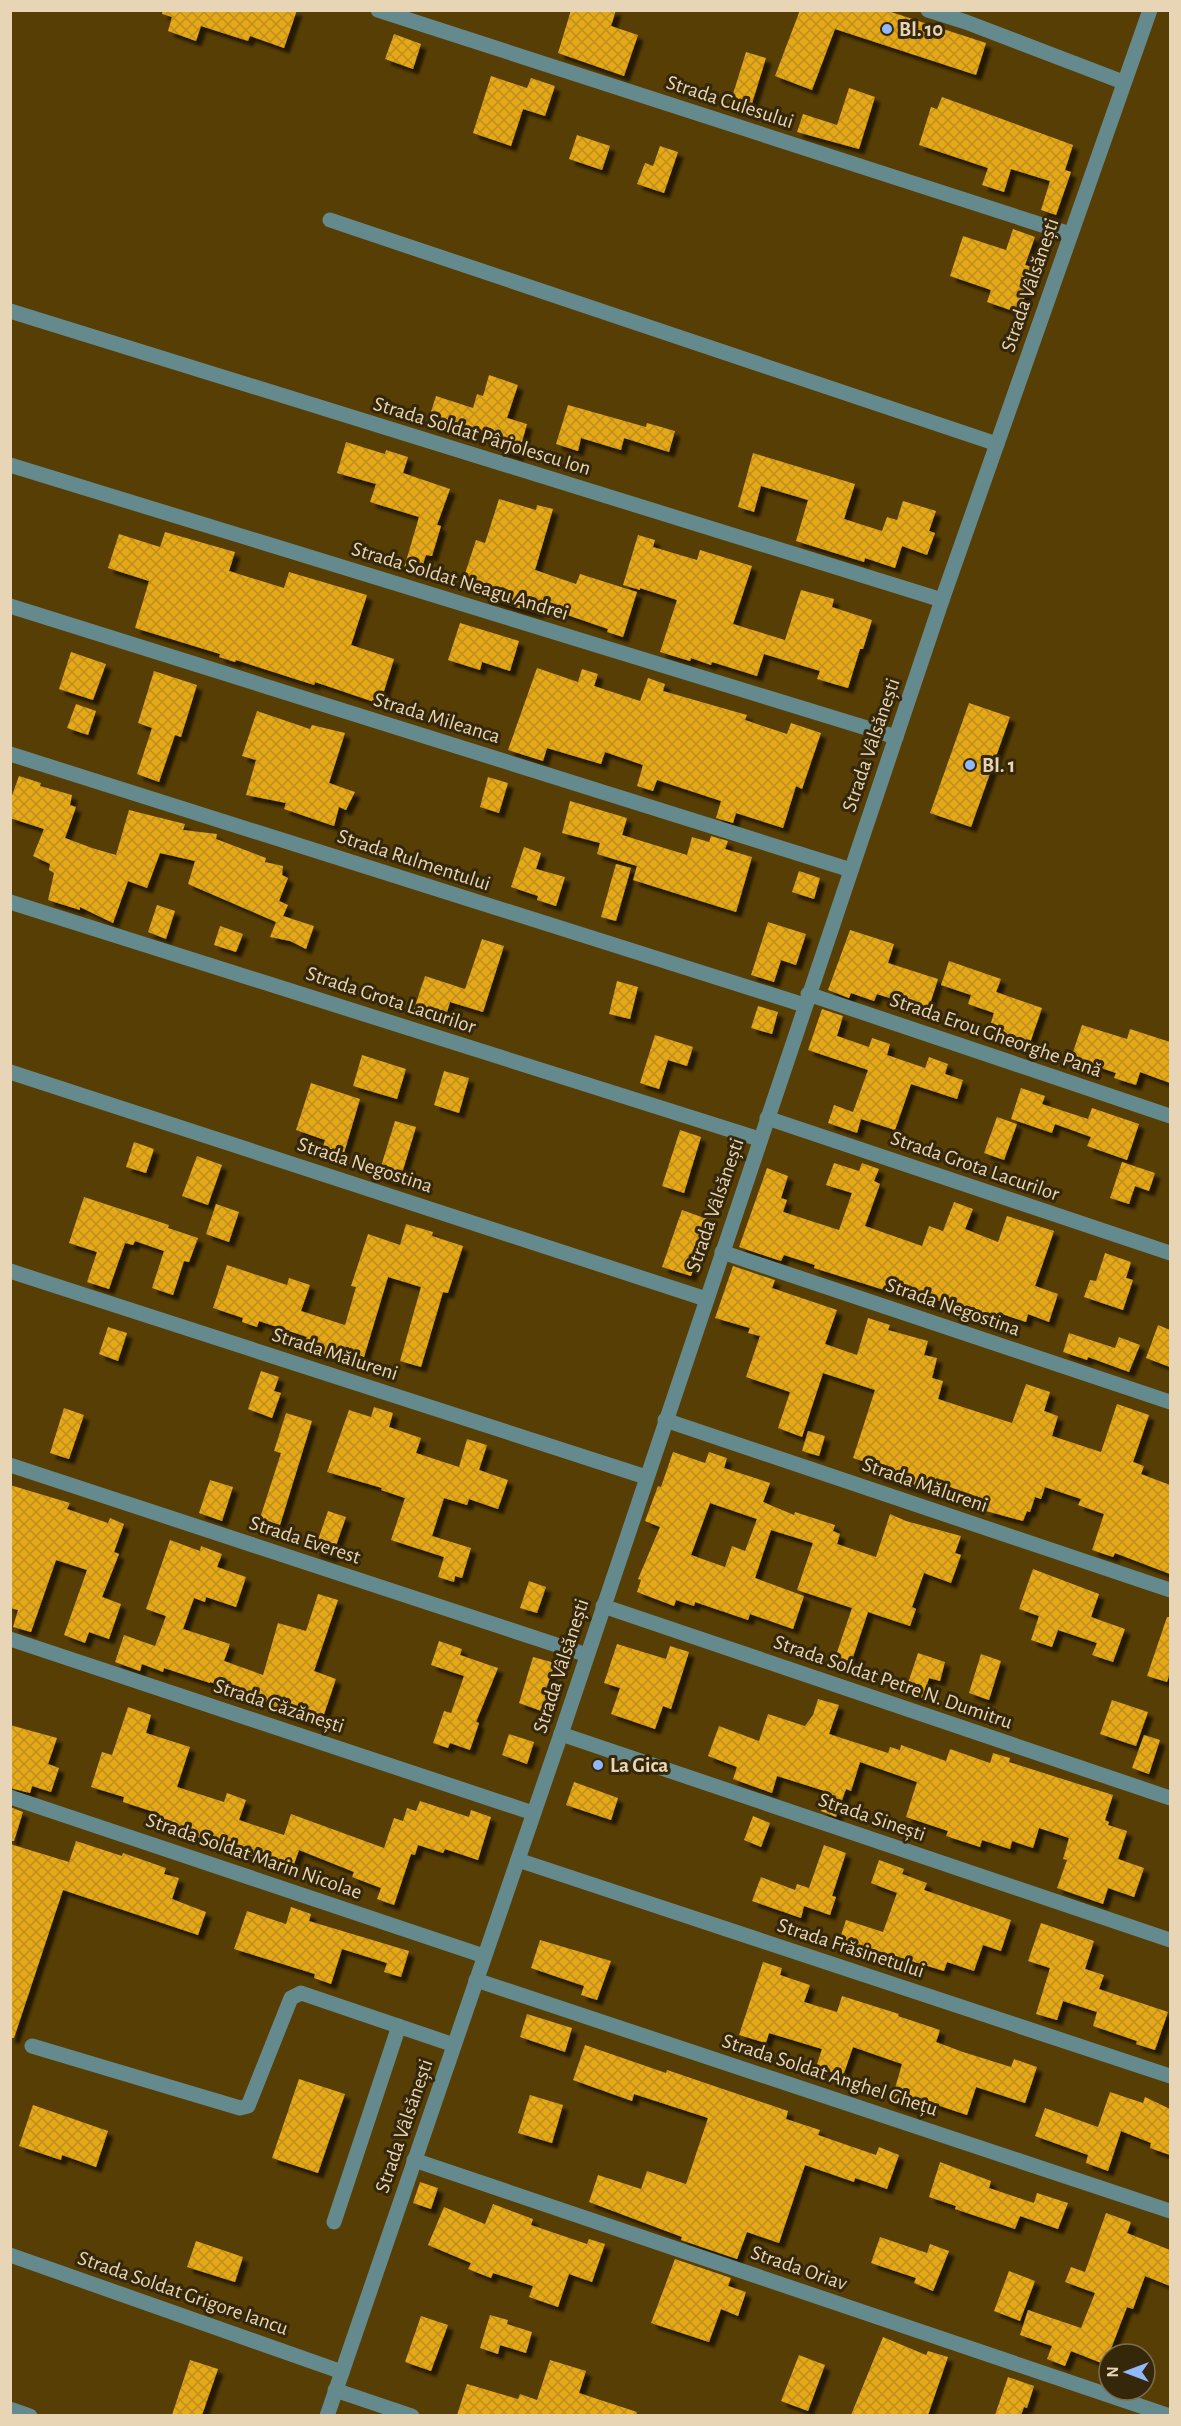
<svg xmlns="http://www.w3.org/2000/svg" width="1181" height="2426" font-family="'Alegreya Sans',sans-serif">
  <defs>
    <pattern id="building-cross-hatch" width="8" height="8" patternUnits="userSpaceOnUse" patternTransform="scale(1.5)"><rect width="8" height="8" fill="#e5a816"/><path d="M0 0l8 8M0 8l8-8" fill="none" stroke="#bd8e1e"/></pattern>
    <filter id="shadow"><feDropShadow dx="5.5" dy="5.5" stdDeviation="1.5" flood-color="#0009"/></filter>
  </defs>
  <rect width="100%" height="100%" fill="#573e05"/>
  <g fill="url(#building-cross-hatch)" fill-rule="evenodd" filter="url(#shadow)">
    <polygon points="163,10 297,10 284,48 250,36 248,41 201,26 196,41 168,31 172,17 162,14"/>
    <polygon points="571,10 616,10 611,26 638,35 624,76 558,53"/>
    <polygon points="800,10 885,10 986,43 976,75 835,29 812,90 775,76"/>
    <polygon points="394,34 421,44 413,69 385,59"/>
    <polygon points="746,52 766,58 749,113 729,107"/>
    <polygon points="491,76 527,88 531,78 555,86 545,116 523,109 511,146 473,133"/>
    <polygon points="849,88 875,97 859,149 797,132 803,114 837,125"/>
    <polygon points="942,97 1073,145 1065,170 1071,172 1056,215 1041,210 1050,181 1011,169 1004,192 982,185 988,168 919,145 931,107 937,109"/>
    <polygon points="577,135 610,146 602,170 569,159"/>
    <polygon points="660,146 678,152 664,193 637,184 645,163 653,166"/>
    <polygon points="1013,229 1035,237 1025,265 1035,268 1019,313 987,302 991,290 950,276 963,236 1006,250"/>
    <polygon points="489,375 518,385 507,418 527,424 518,456 500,450 502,442 429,418 436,396 473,408 477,394 483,396"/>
    <polygon points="568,405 646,427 647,423 675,431 669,452 624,438 621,450 581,438 578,451 556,444"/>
    <polygon points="346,442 385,454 386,450 408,457 403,473 450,489 437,525 441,526 432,556 426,555 420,573 404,568 419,517 370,502 376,484 337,473"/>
    <polygon points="753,453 855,484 844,519 882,531 887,517 897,520 903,501 936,511 929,531 935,533 927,555 902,546 895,568 865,558 864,562 796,541 808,500 761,486 754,512 738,507"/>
    <polygon points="499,499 536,510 537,505 553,509 535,570 576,584 580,574 637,592 623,637 607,632 608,629 541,606 538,613 515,607 483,596 485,591 462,583 476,540 485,543"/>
    <polygon points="165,532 235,552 229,571 284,588 289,572 367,595 351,645 394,659 380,704 315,682 314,685 236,660 235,662 219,657 220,654 135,628 149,581 108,568 119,534 160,547"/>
    <polygon points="638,535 655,540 653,547 697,560 700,550 752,566 733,624 785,640 801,590 834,599 832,607 872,620 863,649 860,649 848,688 817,679 820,671 764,654 757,676 712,662 711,665 691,658 690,661 660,652 677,600 640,588 640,590 623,585"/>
    <polygon points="460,623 519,641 510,671 482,662 480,670 448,660"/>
    <polygon points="71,652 106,664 93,700 59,689"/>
    <polygon points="537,668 578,682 582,669 598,674 594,686 640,701 648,678 665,684 663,691 747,715 745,720 787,734 791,723 821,733 802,789 796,786 783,828 736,813 733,823 716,818 721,801 657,780 653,791 637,786 643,765 605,752 601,764 547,748 543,761 508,750"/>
    <polygon points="154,671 197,685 181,737 175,735 159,782 137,774 152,728 138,723"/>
    <polygon points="969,703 1010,717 971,827 930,813"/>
    <polygon points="76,704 96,711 88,735 67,728"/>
    <polygon points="257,711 310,729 312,725 345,733 329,783 355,792 346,810 339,807 334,826 284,809 286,803 246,795 256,760 242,756"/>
    <polygon points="19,776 41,783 40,786 72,795 70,805 76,807 65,838 92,848 116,855 129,810 185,824 183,830 217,834 216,839 266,858 265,862 283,866 282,875 288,878 279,901 288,905 283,916 314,926 306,949 290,941 270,937 276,922 188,884 195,861 160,853 147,888 128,881 113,923 80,907 80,910 48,900 54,873 49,870 50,864 33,856 44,829 10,818 10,801"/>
    <polygon points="488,777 508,783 499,813 480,807"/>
    <polygon points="570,801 627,818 622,835 687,855 692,837 709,842 711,836 728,841 725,849 752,857 736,912 633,880 637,866 597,854 600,843 562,833"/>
    <polygon points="524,847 541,853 536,869 565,877 556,906 537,900 538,896 511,887"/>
    <polygon points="616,864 631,868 616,921 601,917"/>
    <polygon points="799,871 820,878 814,899 792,892"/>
    <polygon points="157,905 175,911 166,939 148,932"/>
    <polygon points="768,922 806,934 796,965 781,960 774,982 751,975"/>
    <polygon points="220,926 243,934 236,952 214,945"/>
    <polygon points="850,930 894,944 888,963 938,979 928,1010 877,994 874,1001 851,993 849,998 828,990"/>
    <polygon points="482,939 504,946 483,1012 450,1002 445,1019 414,1009 425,976 465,989"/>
    <polygon points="949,961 1001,979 996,992 1042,1008 1030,1043 989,1029 994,1013 968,1004 971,995 941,985"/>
    <polygon points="617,981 638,987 630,1019 609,1014"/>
    <polygon points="758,1006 778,1012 772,1034 751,1028"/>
    <polygon points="822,1009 843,1016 837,1036 869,1047 872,1038 890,1044 887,1055 925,1068 929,1057 948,1064 945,1074 963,1080 957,1099 911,1084 895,1130 861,1119 857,1133 828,1123 834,1105 853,1112 868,1070 808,1050"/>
    <polygon points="1082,1025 1127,1039 1130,1029 1170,1042 1170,1083 1140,1072 1136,1085 1114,1078 1116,1073 1071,1058"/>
    <polygon points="655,1035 693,1047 687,1066 668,1060 659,1089 640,1083"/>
    <polygon points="362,1055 406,1069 397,1099 353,1086"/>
    <polygon points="444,1071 469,1078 459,1113 434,1105"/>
    <polygon points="311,1083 360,1099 344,1153 323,1147 325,1140 296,1130"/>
    <polygon points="1021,1088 1045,1096 1042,1104 1088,1119 1092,1108 1139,1124 1127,1160 1087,1146 1091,1137 1055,1124 1052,1133 1011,1119"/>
    <polygon points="997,1117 1017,1124 1004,1160 984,1153"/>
    <polygon points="395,1121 416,1127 399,1183 378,1176"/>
    <polygon points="680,1130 701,1137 684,1193 662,1186"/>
    <polygon points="134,1142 154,1149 146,1173 126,1167"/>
    <polygon points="197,1156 222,1165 208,1205 182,1196"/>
    <polygon points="1122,1162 1155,1173 1149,1191 1135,1186 1129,1204 1110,1198"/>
    <polygon points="834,1163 859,1171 862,1163 879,1169 874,1181 880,1184 865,1226 922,1246 929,1226 943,1231 954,1202 973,1209 965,1229 998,1242 1007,1216 1054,1231 1035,1286 1058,1294 1049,1322 1028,1314 1026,1322 999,1313 995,1323 984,1319 983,1322 963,1315 964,1310 934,1299 932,1305 814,1268 815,1265 784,1255 781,1261 739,1247 767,1168 788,1176 781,1198 787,1200 783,1212 839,1230 852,1193 826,1185"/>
    <polygon points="84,1197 169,1225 168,1228 198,1238 189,1262 184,1261 173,1295 152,1288 164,1251 135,1241 133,1245 125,1243 109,1289 87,1282 97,1252 69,1243"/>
    <polygon points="216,1204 239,1212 229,1242 206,1234"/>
    <polygon points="682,1210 710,1220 691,1276 662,1267"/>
    <polygon points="406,1224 433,1232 432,1236 463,1246 448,1293 443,1292 421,1367 400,1361 421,1287 388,1277 364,1357 330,1346 327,1356 303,1348 307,1337 259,1321 257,1327 242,1322 243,1318 213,1308 227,1265 287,1285 289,1278 310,1285 301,1311 345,1325 356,1287 351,1286 368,1234 400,1245"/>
    <polygon points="1105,1253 1131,1262 1126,1278 1133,1280 1123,1310 1084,1297 1090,1280 1096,1281"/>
    <polygon points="733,1266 775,1280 772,1288 837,1310 825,1344 857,1355 868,1318 890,1325 888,1330 928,1341 924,1355 937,1358 932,1378 943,1381 938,1399 1012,1423 1026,1384 1050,1392 1044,1411 1058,1416 1052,1436 1101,1452 1117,1404 1149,1415 1133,1462 1144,1466 1141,1474 1170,1485 1170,1574 1115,1553 1113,1557 1092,1550 1104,1514 1078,1505 1081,1499 1045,1487 1041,1499 1035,1497 1030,1512 1027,1511 1023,1521 986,1511 990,1501 938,1483 934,1494 877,1475 880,1467 853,1458 875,1390 823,1373 802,1437 778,1428 790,1392 746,1377 760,1336 748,1333 750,1328 715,1318"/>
    <polygon points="1158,1325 1170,1330 1170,1367 1146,1358"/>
    <polygon points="108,1327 127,1333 118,1361 99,1354"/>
    <polygon points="1069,1333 1115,1348 1119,1337 1140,1345 1129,1372 1088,1357 1087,1360 1063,1352"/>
    <polygon points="261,1371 279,1377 274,1391 281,1393 272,1418 248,1409"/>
    <polygon points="374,1407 393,1413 389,1427 421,1438 416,1453 459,1467 467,1439 487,1445 479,1470 508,1480 498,1509 469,1499 467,1505 444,1498 432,1536 471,1548 462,1578 455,1576 454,1582 438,1577 444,1557 391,1540 405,1498 381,1490 382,1488 327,1472 349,1410 371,1417"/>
    <polygon points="64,1408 84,1415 69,1459 50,1453"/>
    <polygon points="286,1413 312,1421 280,1525 260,1518 281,1453 274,1451"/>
    <polygon points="808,1431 825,1436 819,1456 802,1451"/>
    <path d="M673,1452l32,11 4,-11 18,6 -3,10 46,15 -7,19 31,13 1,-3 40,13 -2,6 7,3 -3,10 39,13 14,-43 16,7 55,15 -6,17 6,2 -10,28 -27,-10 -12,34 4,2 -6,17 -42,-14 -18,54 -16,-5 18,-53 -55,-18 16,-47 -42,-13 -16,48 49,18 -11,33 -43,-15 -2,6 -53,-18 -1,4 -18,-6 -2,6 -37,-14 4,-12 -3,-1 22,-52 -15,-6 13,-35 3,1zM710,1503l47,16 -12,32 -13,-5 -7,21 -34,-12z"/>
    <polygon points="210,1480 233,1487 222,1521 199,1513"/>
    <polygon points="10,1485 70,1503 67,1509 108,1523 110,1518 124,1524 114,1552 119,1554 102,1597 121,1604 109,1639 89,1632 85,1643 64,1635 87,1570 56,1560 31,1632 13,1627 18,1610 10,1608"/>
    <polygon points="328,1511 346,1517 332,1557 314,1551"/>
    <polygon points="170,1540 200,1551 201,1546 222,1554 217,1567 246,1577 236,1607 206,1597 205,1602 194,1598 183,1629 230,1644 224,1661 263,1675 278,1623 306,1631 318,1594 338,1600 314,1671 336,1679 320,1726 266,1706 267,1702 210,1682 210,1683 164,1668 163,1672 142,1664 140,1671 115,1662 124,1635 155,1646 166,1616 146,1609"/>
    <polygon points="1033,1569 1099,1594 1091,1617 1125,1629 1113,1662 1092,1655 1097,1643 1058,1630 1052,1647 1031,1640 1039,1616 1019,1609"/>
    <polygon points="529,1581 546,1587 537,1613 520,1608"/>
    <polygon points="1167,1617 1170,1617 1170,1672 1167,1682 1147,1676"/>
    <polygon points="439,1641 462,1649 460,1655 498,1668 476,1722 479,1723 470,1750 450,1743 448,1748 433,1743 444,1711 451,1713 464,1676 431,1665"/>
    <polygon points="617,1644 666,1659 670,1646 689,1652 671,1709 663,1706 655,1729 611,1714 620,1688 604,1683"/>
    <polygon points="918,1653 945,1662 940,1681 929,1678 923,1698 905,1692"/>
    <polygon points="981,1654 1001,1661 989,1700 969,1693"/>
    <polygon points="533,1657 555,1663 545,1692 553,1695 547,1713 519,1703"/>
    <polygon points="818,1699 839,1705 829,1734 888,1753 890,1747 900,1750 901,1745 946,1761 950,1749 990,1763 993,1753 1010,1758 1009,1762 1113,1795 1105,1820 1109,1822 1108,1825 1127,1831 1118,1859 1144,1868 1134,1897 1108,1888 1103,1904 1057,1888 1067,1860 1063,1859 1069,1838 1039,1828 1033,1848 1012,1841 1010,1849 982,1840 980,1847 946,1836 948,1831 906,1817 917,1782 860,1762 851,1791 846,1789 836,1817 821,1811 828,1792 777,1776 772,1793 733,1779 737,1767 708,1756 719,1726 759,1741 768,1714 805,1726 813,1715"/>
    <polygon points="1112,1700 1148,1712 1136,1746 1100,1734"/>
    <polygon points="128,1707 151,1715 146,1733 190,1747 177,1787 224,1802 227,1793 246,1800 239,1820 284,1835 291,1814 384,1848 394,1818 403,1821 407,1808 416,1811 420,1801 469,1817 471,1810 491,1817 478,1860 445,1849 443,1853 418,1845 415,1855 411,1854 394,1905 377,1899 381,1888 352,1877 354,1872 299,1850 293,1867 253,1853 252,1856 234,1850 235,1848 151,1823 154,1812 123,1802 124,1797 91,1787 102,1752 112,1755"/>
    <polygon points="10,1725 57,1738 48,1764 59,1768 51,1792 32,1786 30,1793 10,1788"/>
    <polygon points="509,1734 534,1742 527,1764 502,1755"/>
    <polygon points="1144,1735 1160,1740 1149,1774 1132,1768"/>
    <polygon points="574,1782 618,1798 611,1820 566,1805"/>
    <polygon points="10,1807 23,1812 14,1841 10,1841"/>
    <polygon points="753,1816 770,1823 761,1847 744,1840"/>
    <polygon points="76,1841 122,1856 123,1853 166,1868 164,1874 179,1878 172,1899 206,1912 198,1935 63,1890 14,2038 10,2038 10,1844 69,1862"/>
    <polygon points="824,1845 846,1853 832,1896 836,1897 830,1915 804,1906 801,1918 752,1901 761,1877 795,1890 797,1884 809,1888"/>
    <polygon points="879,1860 904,1869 902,1874 927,1883 924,1890 1011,1920 1001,1951 983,1945 974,1971 947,1962 944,1971 858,1945 855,1953 837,1947 846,1920 883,1932 897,1893 871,1883"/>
    <polygon points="291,1907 311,1914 309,1921 409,1951 401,1977 384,1972 387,1963 342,1949 331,1984 314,1978 315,1974 234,1949 247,1911 286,1924"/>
    <polygon points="1041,1923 1094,1941 1085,1969 1104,1975 1099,1989 1168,2012 1155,2050 1136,2044 1137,2041 1093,2026 1097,2012 1063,2001 1057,2020 1036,2014 1050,1968 1028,1961"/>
    <polygon points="540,1940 611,1961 597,2000 581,1995 584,1986 531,1968"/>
    <polygon points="763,1962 782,1968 780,1975 810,1985 804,2002 837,2012 842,1996 899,2014 898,2016 940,2030 936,2042 963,2052 1011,2067 1014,2059 1037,2067 1025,2103 976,2087 967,2115 925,2101 921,2112 891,2102 902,2064 853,2047 843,2076 816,2067 822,2049 769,2033 766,2043 739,2035"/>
    <polygon points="527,2014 572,2028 565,2052 520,2037"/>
    <polygon points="585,2045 666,2073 667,2070 788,2111 786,2119 820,2130 818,2135 876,2155 879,2147 899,2155 887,2189 855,2178 854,2182 805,2165 779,2243 747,2232 737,2259 681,2240 682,2237 589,2202 598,2175 641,2189 647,2171 686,2184 708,2118 634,2094 632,2101 573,2080"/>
    <polygon points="299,2079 345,2094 318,2173 272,2158"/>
    <polygon points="1110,2092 1143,2103 1145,2097 1170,2109 1170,2155 1150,2148 1151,2143 1121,2131 1108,2171 1086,2163 1088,2155 1035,2136 1045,2108 1098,2127"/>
    <polygon points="530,2095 563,2105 552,2143 518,2133"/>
    <polygon points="33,2105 108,2131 96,2167 62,2155 61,2160 19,2146"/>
    <polygon points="940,2162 991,2181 989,2188 1034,2203 1037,2193 1068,2203 1058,2229 1020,2216 1015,2229 955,2209 956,2206 929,2197"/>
    <polygon points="420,2182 438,2188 431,2209 413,2203"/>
    <polygon points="493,2204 533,2219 531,2225 587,2244 589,2239 605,2244 592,2282 569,2274 558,2307 529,2297 533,2286 493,2273 491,2278 468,2269 471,2263 428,2245 444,2207 485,2224"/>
    <polygon points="1106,2213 1131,2222 1127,2233 1170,2250 1170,2286 1145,2276 1133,2309 1127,2307 1109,2354 1109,2366 1071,2351 1065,2366 1047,2359 1052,2346 1020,2335 1028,2310 1081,2328 1095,2293 1065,2282 1071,2267 1085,2272"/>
    <polygon points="880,2237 927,2253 930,2244 949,2251 933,2291 914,2283 916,2278 871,2263"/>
    <polygon points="196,2241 243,2257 235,2282 187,2267"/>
    <polygon points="675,2259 731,2278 728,2286 746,2292 738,2316 721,2309 709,2342 651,2323"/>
    <polygon points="1009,2271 1035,2281 1020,2321 994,2311"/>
    <polygon points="490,2315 508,2320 507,2324 532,2332 526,2353 500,2345 498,2354 480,2348"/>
    <polygon points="421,2316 448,2325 431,2371 405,2362"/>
    <polygon points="883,2337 926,2355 928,2351 948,2357 928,2415 851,2415"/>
    <polygon points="799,2355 825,2365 808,2411 781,2401"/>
    <polygon points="190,2360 218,2369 202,2415 172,2415"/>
    <polygon points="550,2360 586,2371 579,2393 637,2412 636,2415 457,2415 467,2384 518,2399 520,2394 537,2400"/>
    <polygon points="1008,2377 1034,2386 1027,2408 1024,2407 1021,2415 995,2415"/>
  </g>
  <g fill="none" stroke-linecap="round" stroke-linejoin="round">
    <g stroke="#648a8d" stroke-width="15">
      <polyline points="378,10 1070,234"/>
      <polyline points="928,10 966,22 1123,82"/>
      <polyline points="330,220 997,444"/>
      <polyline points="10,311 942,600"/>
      <polyline points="10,465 896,737"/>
      <polyline points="10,606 851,870"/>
      <polyline points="10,754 804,1005"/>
      <polyline points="10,902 759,1139"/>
      <polyline points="808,994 1170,1116"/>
      <polyline points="10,1072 706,1299"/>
      <polyline points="767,1118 1170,1253"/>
      <polyline points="722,1252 1170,1402"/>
      <polyline points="10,1271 646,1477"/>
      <polyline points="665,1420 1170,1590"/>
      <polyline points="10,1465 587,1655"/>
      <polyline points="603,1606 1170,1798"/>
      <polyline points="10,1639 533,1813"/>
      <polyline points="561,1734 1170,1940"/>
      <polyline points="10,1797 484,1956"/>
      <polyline points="518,1860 1170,2076"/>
      <polyline points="476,1980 1170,2211"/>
      <polyline points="32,2046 240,2108 248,2106 291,1998 301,1993 454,2045"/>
      <polyline points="414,2160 1170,2416"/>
      <polyline points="334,2222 399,2026"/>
      <polyline points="10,2255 342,2372"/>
      <polyline points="335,2390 412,2416"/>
      <polyline points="10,2409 30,2416"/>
      <polyline points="327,2416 561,1734 942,600 1150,10"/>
    </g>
  </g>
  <g fill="#91b8fd" stroke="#35270a" stroke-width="2">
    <circle cx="887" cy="29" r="6"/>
    <circle cx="970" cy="765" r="6"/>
    <circle cx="598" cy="1765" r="6"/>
  </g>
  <g text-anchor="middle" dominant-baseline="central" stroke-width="6" stroke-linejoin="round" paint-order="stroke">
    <g font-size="21" font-weight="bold" fill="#e8d5b5" stroke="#35270a" text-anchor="start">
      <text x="899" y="29">Bl. 10</text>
      <text x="982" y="765">Bl. 1</text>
      <text x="610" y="1765">La Gica</text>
    </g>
    <g font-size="21" fill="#e8d5b5" stroke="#35270a">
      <text transform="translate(730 102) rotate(18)">Strada Culesului</text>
      <text transform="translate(1030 285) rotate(-71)">Strada Vâlsănești</text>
      <text transform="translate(482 436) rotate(17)">Strada Soldat Pârjolescu Ion</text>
      <text transform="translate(460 581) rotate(17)">Strada Soldat Neagu Andrei</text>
      <text transform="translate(437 718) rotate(17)">Strada Mileanca</text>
      <text transform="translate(871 745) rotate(-71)">Strada Vâlsănești</text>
      <text transform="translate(414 860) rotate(18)">Strada Rulmentului</text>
      <text transform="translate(391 1000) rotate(18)">Strada Grota Lacurilor</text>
      <text transform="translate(996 1035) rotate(19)">Strada Erou Gheorghe Pană</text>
      <text transform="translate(365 1165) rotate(18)">Strada Negostina</text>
      <text transform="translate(975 1166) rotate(19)">Strada Grota Lacurilor</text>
      <text transform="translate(715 1205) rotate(-71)">Strada Vâlsănești</text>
      <text transform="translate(953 1307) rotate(19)">Strada Negostina</text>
      <text transform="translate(335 1354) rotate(18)">Strada Mălureni</text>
      <text transform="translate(925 1485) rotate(19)">Strada Mălureni</text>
      <text transform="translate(305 1540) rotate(18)">Strada Everest</text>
      <text transform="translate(561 1666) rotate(-72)">Strada Vâlsănești</text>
      <text transform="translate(893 1682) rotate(19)">Strada Soldat Petre N. Dumitru</text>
      <text transform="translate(279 1706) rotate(18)">Strada Căzănești</text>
      <text transform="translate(872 1817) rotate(19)">Strada Sinești</text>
      <text transform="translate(254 1856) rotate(19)">Strada Soldat Marin Nicolae</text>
      <text transform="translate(851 1948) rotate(18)">Strada Frăsinetului</text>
      <text transform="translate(830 2075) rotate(18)">Strada Soldat Anghel Ghețu</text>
      <text transform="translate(404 2126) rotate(-71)">Strada Vâlsănești</text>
      <text transform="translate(799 2268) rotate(19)">Strada Oriav</text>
      <text transform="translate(183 2293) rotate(19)">Strada Soldat Grigore Iancu</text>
    </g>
  </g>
  <rect width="1181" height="2426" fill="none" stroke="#e8d5b5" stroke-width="24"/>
  <g transform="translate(1127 2372) rotate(270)"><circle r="28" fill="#35270a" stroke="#7d6d4e" stroke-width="1.5"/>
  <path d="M0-4.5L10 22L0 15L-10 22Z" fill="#91b8fd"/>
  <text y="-9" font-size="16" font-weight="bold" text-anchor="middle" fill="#e8d5b5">N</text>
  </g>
</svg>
